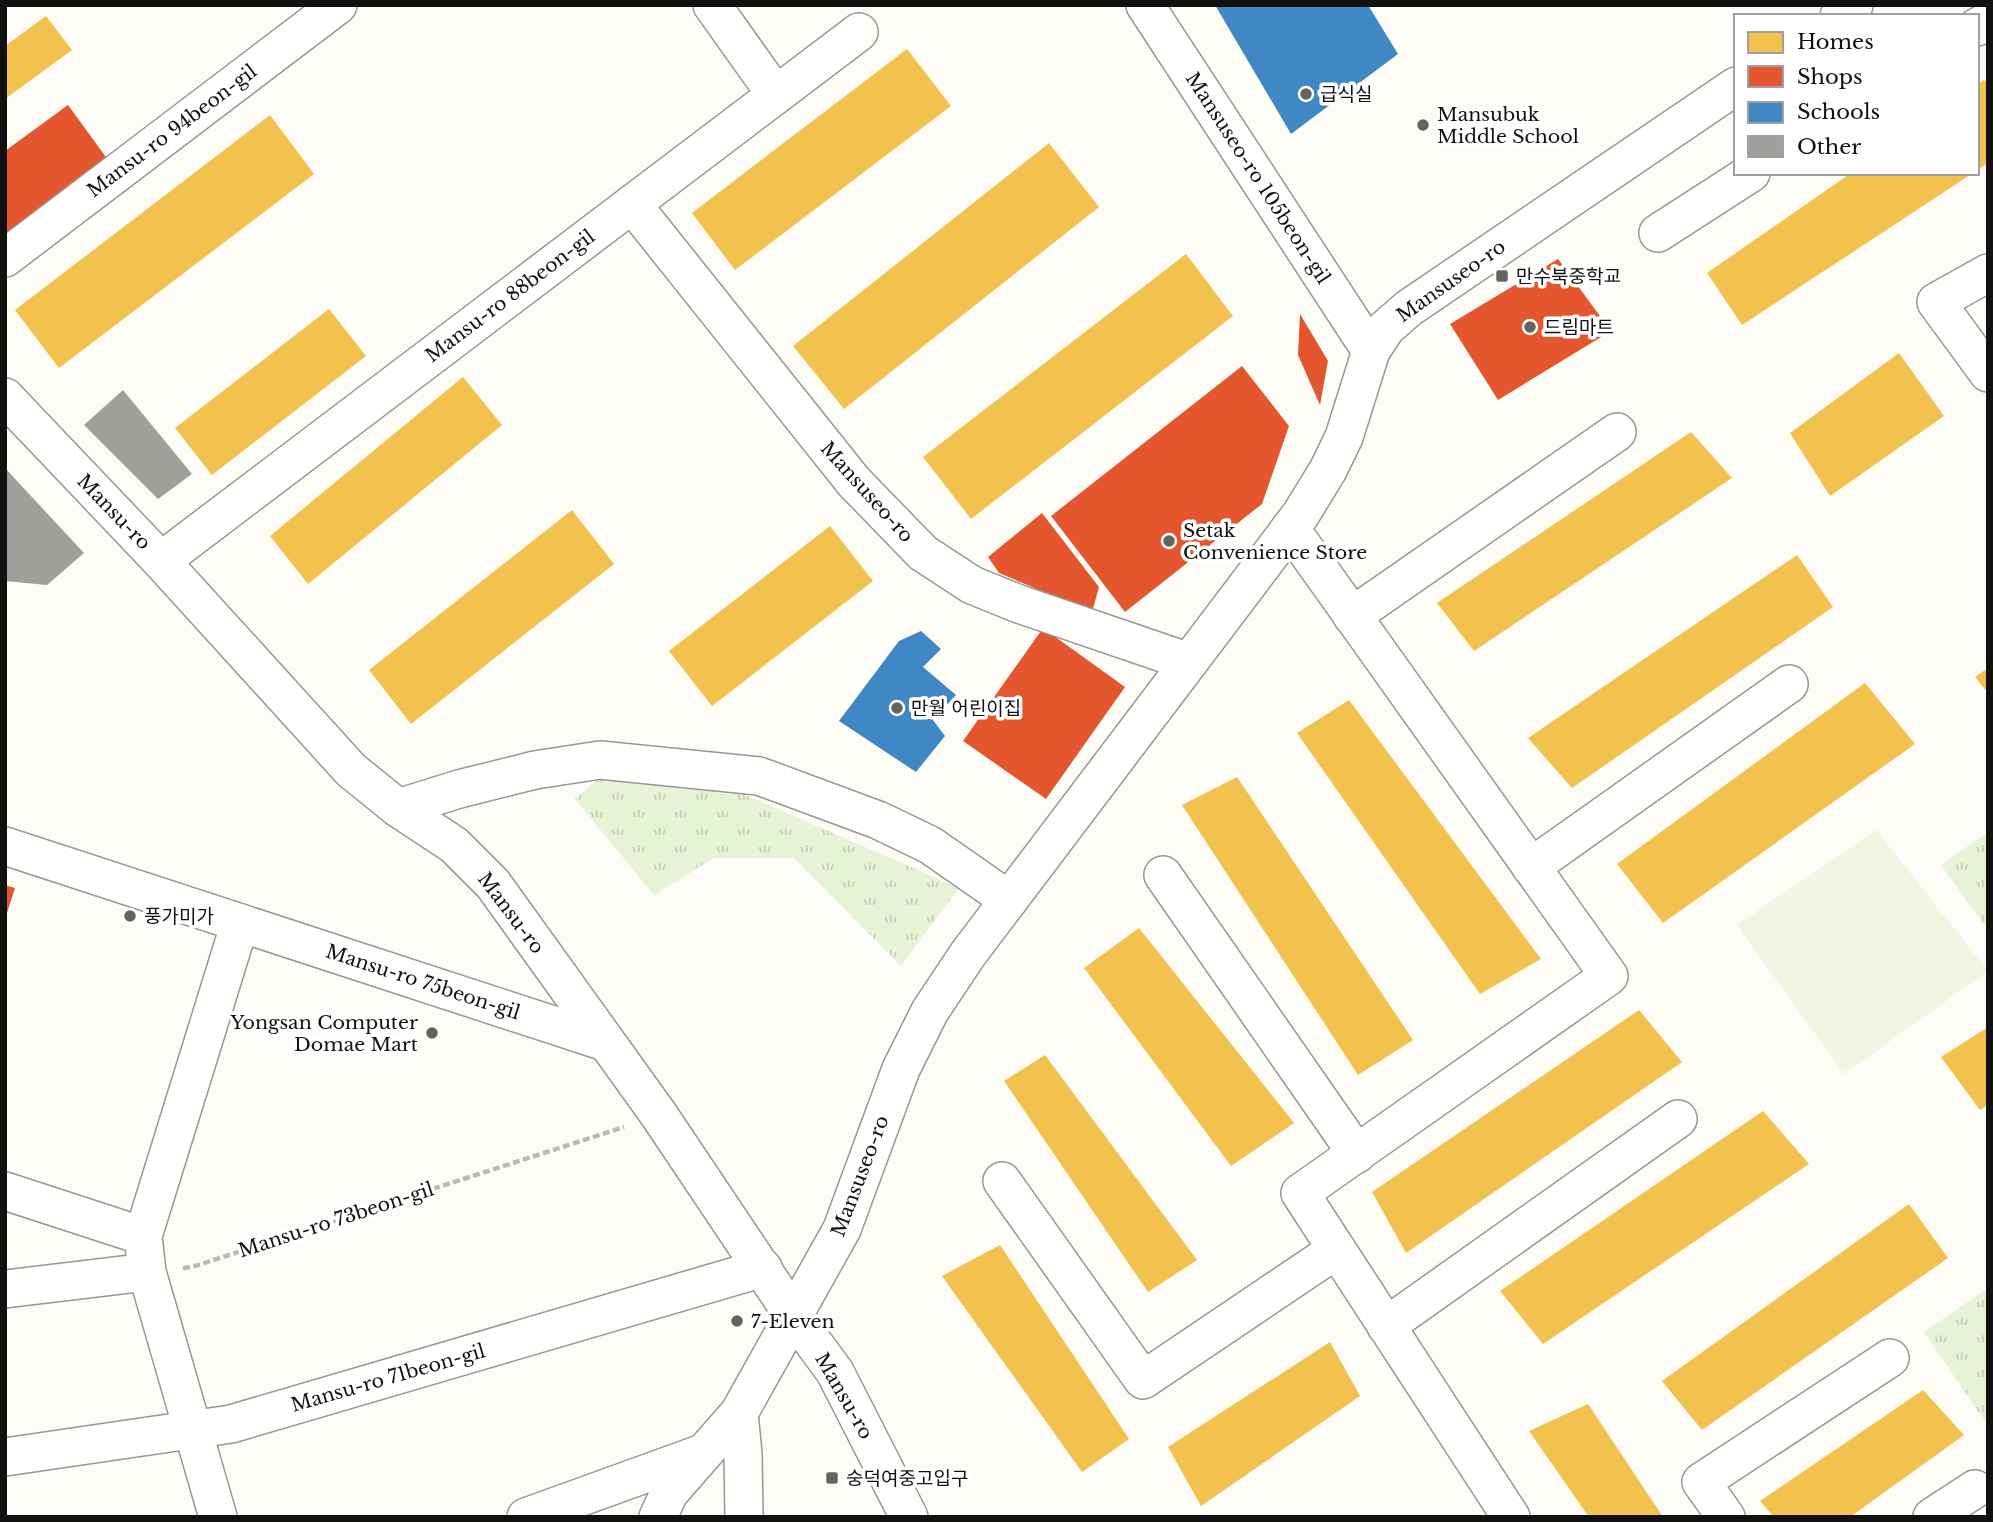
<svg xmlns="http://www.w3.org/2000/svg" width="1993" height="1522" font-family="'Libre Baskerville','Noto Sans KR',serif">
  <defs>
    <pattern id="park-tufts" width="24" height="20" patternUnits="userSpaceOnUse" patternTransform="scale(1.75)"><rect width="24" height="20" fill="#e7f3d7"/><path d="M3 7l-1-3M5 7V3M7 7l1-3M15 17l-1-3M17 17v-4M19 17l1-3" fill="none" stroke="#c5cfb8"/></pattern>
  </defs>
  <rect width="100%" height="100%" fill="#fdfcf7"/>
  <g fill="url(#park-tufts)">
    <polygon points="608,771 723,785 959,888 901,966 794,858 714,858 654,895 575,799"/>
    <polygon points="1988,832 1988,930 1941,865"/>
    <polygon points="1988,1288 1988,1426 1924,1332"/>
  </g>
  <polygon fill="#f0f6e1" points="1876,830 1988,971 1844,1074 1737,925"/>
  <g fill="#f2c14e">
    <polygon points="46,16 72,50 5,99 5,46"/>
    <polygon points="907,49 951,106 735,270 692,213"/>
    <polygon points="1984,80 1988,84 1988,163 1977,170 1977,85"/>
    <polygon points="270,115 314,174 59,368 15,310"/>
    <polygon points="1049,143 1099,207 844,409 793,346"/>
    <polygon points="1851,173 1973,173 1742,325 1707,273"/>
    <polygon points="1186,254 1233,316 971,519 923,457"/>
    <polygon points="329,309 366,356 212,475 175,428"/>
    <polygon points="1899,353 1944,416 1830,496 1790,433"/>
    <polygon points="463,377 502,425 308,584 270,536"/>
    <polygon points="1691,432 1732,478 1474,651 1437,603"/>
    <polygon points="572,510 614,564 411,724 369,670"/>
    <polygon points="830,526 873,581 712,706 669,651"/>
    <polygon points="1797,555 1833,607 1572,788 1528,738"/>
    <polygon points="1988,668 1988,693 1975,677"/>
    <polygon points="1865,683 1915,744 1663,923 1617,864"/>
    <polygon points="1349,700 1541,959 1480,994 1297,733"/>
    <polygon points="1237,777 1413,1040 1358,1075 1182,805"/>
    <polygon points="1139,928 1294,1123 1231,1166 1084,968"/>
    <polygon points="1639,1010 1682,1062 1406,1253 1372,1192"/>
    <polygon points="1988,1027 1988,1105 1980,1110 1941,1057"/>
    <polygon points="1045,1055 1197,1260 1148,1292 1004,1081"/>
    <polygon points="1763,1111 1809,1164 1543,1344 1500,1291"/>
    <polygon points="1909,1204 1948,1258 1702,1430 1662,1381"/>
    <polygon points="1000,1245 1129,1439 1082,1472 942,1276"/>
    <polygon points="1330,1342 1360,1396 1201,1506 1168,1447"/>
    <polygon points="1923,1390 1964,1435 1850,1517 1774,1517 1760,1501"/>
    <polygon points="1588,1404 1663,1517 1589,1517 1529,1431"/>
  </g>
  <g fill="#e4572e">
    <polygon points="68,105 111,164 5,242 5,151"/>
    <polygon points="1558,259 1611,331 1498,400 1450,324"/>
    <polygon points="1300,314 1328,361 1320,405 1298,355"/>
    <polygon points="1242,366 1289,426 1262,504 1125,612 1051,516"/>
    <polygon points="1042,513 1099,587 1092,612 999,573 988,557"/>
    <polygon points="1043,628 1125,687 1046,799 963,741"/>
    <polygon points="5,885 15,888 6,916 5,916"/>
  </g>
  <g fill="#3f88c5">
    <polygon points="1215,5 1368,5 1398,54 1291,134"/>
    <polygon points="921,631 941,649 923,667 956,695 933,720 945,736 916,772 839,721 899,641"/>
  </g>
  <g fill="#a19f9c">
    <polygon points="123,390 192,474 158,499 84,425"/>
    <polygon points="5,468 84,553 47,585 5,581"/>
  </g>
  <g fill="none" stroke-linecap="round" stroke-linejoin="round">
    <g stroke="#979795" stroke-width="40">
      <g id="minor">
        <polyline points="712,5 776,95"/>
        <polyline points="1145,5 1371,351"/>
        <polyline points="1839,16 1854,5"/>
        <polyline points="1977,27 1988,21"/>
        <polyline points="632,204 854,482 923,553 972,585 1019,604 1189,662"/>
        <polyline points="1658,233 1751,173"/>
        <polyline points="5,258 338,5"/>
        <polyline points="1988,273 1936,302 1988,373"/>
        <polyline points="5,397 161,561 351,770 398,808 454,845 493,884 659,1115 793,1315 835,1372 909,1517"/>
        <polyline points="1290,528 1609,976 1300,1193 1511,1517"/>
        <polyline points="161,561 859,32"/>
        <polyline points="1352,616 1617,432"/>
        <polyline points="398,808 459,789 535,770 600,760 759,776 878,820 930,845 1009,900"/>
        <polyline points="5,846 605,1042"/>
        <polyline points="1531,867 1789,684"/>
        <polyline points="1163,875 1357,1154"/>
        <polyline points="1002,1181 1143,1380 1336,1250"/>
        <polyline points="5,1191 143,1236"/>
        <polyline points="5,1289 147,1272"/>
        <polyline points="1386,1326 1678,1119"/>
        <polyline points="739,1413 743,1454 744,1517"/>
        <polyline points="5,1457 231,1424 763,1268"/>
        <polyline points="218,1517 147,1272 143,1236 240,923"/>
        <polyline points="526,1517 703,1453"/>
        <polyline points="658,1517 669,1493 739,1413 842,1229 901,1069 930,1011 968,954 1301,514 1328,470 1344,437 1371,351 1386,328 1409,308 1736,86"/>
        <polyline points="1726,1517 1701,1482 1890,1358"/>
        <polyline points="1932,1517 1975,1489"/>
      </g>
    </g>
    <polyline stroke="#b9b9b8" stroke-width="4.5" stroke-dasharray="7 3.5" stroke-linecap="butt" points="183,1268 192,1267 624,1127"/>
    <use href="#minor" stroke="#fffffe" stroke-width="37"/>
  </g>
  <g fill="#646362" stroke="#fff" stroke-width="2.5">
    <circle cx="1306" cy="94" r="7"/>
    <circle cx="1423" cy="125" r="7"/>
    <rect x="1495" y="269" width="14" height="14" rx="3.5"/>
    <circle cx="1530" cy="327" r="7"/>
    <circle cx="1169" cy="541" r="7"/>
    <circle cx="897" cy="708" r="7"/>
    <circle cx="130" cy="916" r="7"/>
    <circle cx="432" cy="1033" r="7"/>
    <circle cx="737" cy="1321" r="7"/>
    <rect x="825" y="1471" width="14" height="14" rx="3.5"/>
  </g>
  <g text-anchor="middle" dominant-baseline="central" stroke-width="7" stroke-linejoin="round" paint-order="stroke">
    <g font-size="19" fill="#111" stroke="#fff" text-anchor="start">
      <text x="1320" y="94">급식실</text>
      <text x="1437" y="114">Mansubuk<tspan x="1437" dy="22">Middle School</tspan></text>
      <text x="1516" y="276">만수북중학교</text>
      <text x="1544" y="327">드림마트</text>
      <text x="1183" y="530">Setak<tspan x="1183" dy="22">Convenience Store</tspan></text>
      <text x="911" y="708">만월 어린이집</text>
      <text x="144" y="916">풍가미가</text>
      <text x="418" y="1022" text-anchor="end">Yongsan Computer<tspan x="418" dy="22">Domae Mart</tspan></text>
      <text x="751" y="1321">7-Eleven</text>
      <text x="846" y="1478">숭덕여중고입구</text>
    </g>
    <g font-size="19" fill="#111" stroke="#fff">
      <text transform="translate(172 131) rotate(-37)">Mansu-ro 94beon-gil</text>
      <text transform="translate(1258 178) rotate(57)">Mansuseo-ro 105beon-gil</text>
      <text transform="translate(1451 281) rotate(-35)">Mansuseo-ro</text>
      <text transform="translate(510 296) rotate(-37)">Mansu-ro 88beon-gil</text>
      <text transform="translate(867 492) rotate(48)">Mansuseo-ro</text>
      <text transform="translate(114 512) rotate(46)">Mansu-ro</text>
      <text transform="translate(511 913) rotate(53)">Mansu-ro</text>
      <text transform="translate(423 982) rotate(18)">Mansu-ro 75beon-gil</text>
      <text transform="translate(860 1176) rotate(-69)">Mansuseo-ro</text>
      <text transform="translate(336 1220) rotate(-18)">Mansu-ro 73beon-gil</text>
      <text transform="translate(388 1378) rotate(-16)">Mansu-ro 71beon-gil</text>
      <text transform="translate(844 1396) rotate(60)">Mansu-ro</text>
    </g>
  </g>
  <rect width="1993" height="1522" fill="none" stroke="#111111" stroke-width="14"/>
  <rect x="1734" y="14" width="245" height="161" fill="#ffffff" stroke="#a0a0a0" stroke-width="2"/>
  <rect x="1748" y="32" width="35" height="21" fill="#f2c14e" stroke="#a0a0a0" stroke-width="2"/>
  <text x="1797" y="49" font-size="21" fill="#111111">Homes</text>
  <rect x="1748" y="66" width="35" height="21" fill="#e4572e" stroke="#a0a0a0" stroke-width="2"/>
  <text x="1797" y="84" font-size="21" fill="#111111">Shops</text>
  <rect x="1748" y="102" width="35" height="21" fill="#3f88c5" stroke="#a0a0a0" stroke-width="2"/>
  <text x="1797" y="119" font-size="21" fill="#111111">Schools</text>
  <rect x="1748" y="136" width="35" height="21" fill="#a19f9c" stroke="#a0a0a0" stroke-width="2"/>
  <text x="1797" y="154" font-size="21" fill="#111111">Other</text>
</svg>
